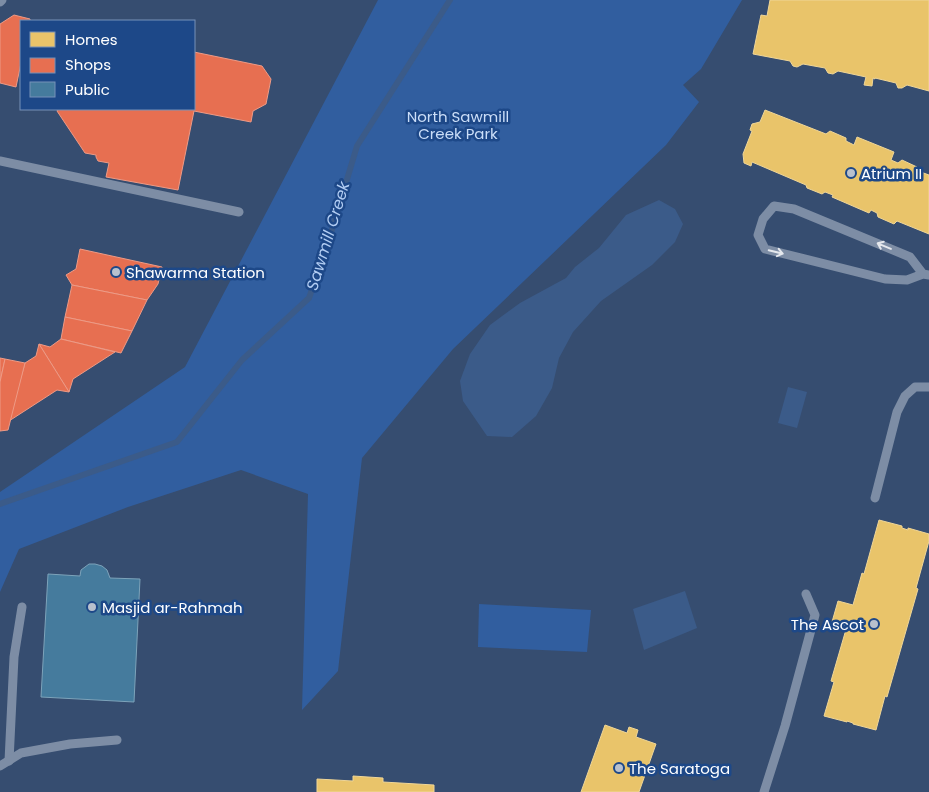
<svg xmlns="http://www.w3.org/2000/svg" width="929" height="792" font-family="Poppins,sans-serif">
  <rect width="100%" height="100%" fill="#364d70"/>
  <g fill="#315e9f">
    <polygon points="378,0 742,0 701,69 683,85 699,102 666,145 453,349 362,458 338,671 302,710 308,494 241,470 128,507 19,549 0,592 0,492 185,367"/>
    <polygon points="479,604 591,610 587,652 478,647"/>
  </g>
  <g fill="#3b5b89">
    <polygon points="659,200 675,209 683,224 675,242 652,265 601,301 573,332 559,358 552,388 536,416 512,437 487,436 463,401 460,381 470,354 490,325 520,303 566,278 575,267 599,248 626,215"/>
    <polygon points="788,387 807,392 797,428 778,423"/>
    <polygon points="685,591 697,628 644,650 633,609"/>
  </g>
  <g fill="#e9c46a" stroke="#f0d697">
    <polygon points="770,0 929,0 929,91 907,85 902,88 898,88 896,83 875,78 875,79 873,78 872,86 864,85 866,77 838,71 833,74 828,73 825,68 803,64 797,67 793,66 790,61 753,54 761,15 767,16"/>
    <polygon points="765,110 826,134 830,131 846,138 846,141 854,145 857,137 894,152 891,160 898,163 902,160 917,167 918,171 929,175 929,234 897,221 894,224 878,217 877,213 871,210 869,213 832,197 833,195 825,192 822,194 807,188 806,185 752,162 751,166 744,163 743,154 752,131 750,130 752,124 760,122"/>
    <polygon points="879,520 902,526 902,528 908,530 908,528 929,534 929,541 916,588 918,589 887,697 885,696 876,730 853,724 853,723 847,721 847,722 824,716 834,682 831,681 847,626 832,622 838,601 853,605 862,573 864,574"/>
    <polygon points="605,725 627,733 629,727 638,730 636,737 656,744 639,792 581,792"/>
    <polygon points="353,776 383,778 383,782 434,785 434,792 317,792 317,779 353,781"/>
  </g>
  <g fill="#e76f51" stroke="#ee9a85">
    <polygon points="14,15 30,19 30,21 21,21 21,63 16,87 0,83 0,24"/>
    <polygon points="194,52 262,66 271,79 266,104 253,111 251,122 194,111 178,190 106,177 109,163 98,161 96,157 96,155 85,153 57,111 58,109 194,109"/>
    <polygon points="80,249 162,267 158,284 147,300 72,285 66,275 76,269"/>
    <polygon points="72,285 147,300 132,331 65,317"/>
    <polygon points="65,317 132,331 121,353 61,339"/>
    <polygon points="61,339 115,352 73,379 69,392 39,344 50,347"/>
    <polygon points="39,344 69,392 57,390 9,421 25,363 36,356"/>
    <polygon points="0,358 5,359 0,382"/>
    <polygon points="5,359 25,363 8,430 0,431 0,382"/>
  </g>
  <polygon fill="#457b9d" stroke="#7da3ba" points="89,564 95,564 102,566 107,570 110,578 140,579 134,702 41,697 48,574 80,576 81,570"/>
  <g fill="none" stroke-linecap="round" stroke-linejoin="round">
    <polyline stroke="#3b5b89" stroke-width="6" points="0,504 177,442 242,360 309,298 324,256 357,146 450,0"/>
    <g stroke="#7d8da5" stroke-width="9">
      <polyline points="0,2 2,0"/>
      <polyline points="0,161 239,212"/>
      <polyline points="923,274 907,280 885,279 765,249 758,235 763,219 774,206 794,209 910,257 923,274 929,275"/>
      <polyline points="875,498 897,412 905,396 915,387 929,387"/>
      <polyline points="9,761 14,657 22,607"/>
      <polyline points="0,766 21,753 70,744 117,740"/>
      <polyline points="764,792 785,726 815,615 806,594"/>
    </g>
  </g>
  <defs><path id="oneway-shaft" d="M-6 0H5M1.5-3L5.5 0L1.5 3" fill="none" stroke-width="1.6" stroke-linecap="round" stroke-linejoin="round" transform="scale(1.25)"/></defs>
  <g stroke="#e5e8ed">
    <use href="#oneway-shaft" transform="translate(884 246) rotate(-157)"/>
    <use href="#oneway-shaft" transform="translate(776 252) rotate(14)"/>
  </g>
  <g fill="#b9c1cd" stroke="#1d4888" stroke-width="2">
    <circle cx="851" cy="173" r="5"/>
    <circle cx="116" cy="272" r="5"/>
    <circle cx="92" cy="607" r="5"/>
    <circle cx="874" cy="624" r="5"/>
    <circle cx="619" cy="768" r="5"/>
  </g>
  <g text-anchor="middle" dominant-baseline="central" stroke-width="5" stroke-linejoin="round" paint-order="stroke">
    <g font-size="15" fill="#cbdef8" stroke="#1d4888">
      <text x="458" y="116">North Sawmill<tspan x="458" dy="17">Creek Park</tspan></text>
    </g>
    <g font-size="15" fill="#fff" stroke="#1d4888" text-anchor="start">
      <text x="861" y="173">Atrium II</text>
      <text x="126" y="272">Shawarma Station</text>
      <text x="102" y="607">Masjid ar-Rahmah</text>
      <text x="864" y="624" text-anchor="end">The Ascot</text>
      <text x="629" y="768">The Saratoga</text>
    </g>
    <g font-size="16" font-style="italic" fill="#b2cdf3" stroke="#1d4888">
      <text transform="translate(328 236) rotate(-73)">Sawmill Creek</text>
    </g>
  </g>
  <rect x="20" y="20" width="175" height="90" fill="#1d4888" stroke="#7791b8"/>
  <rect x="30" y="32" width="25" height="15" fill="#e9c46a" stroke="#7791b8"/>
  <text x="65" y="45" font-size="15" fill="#ffffff">Homes</text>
  <rect x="30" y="58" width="25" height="15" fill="#e76f51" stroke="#7791b8"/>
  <text x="65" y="70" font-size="15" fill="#ffffff">Shops</text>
  <rect x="30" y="82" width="25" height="15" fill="#457b9d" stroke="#7791b8"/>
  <text x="65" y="95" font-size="15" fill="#ffffff">Public</text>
</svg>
